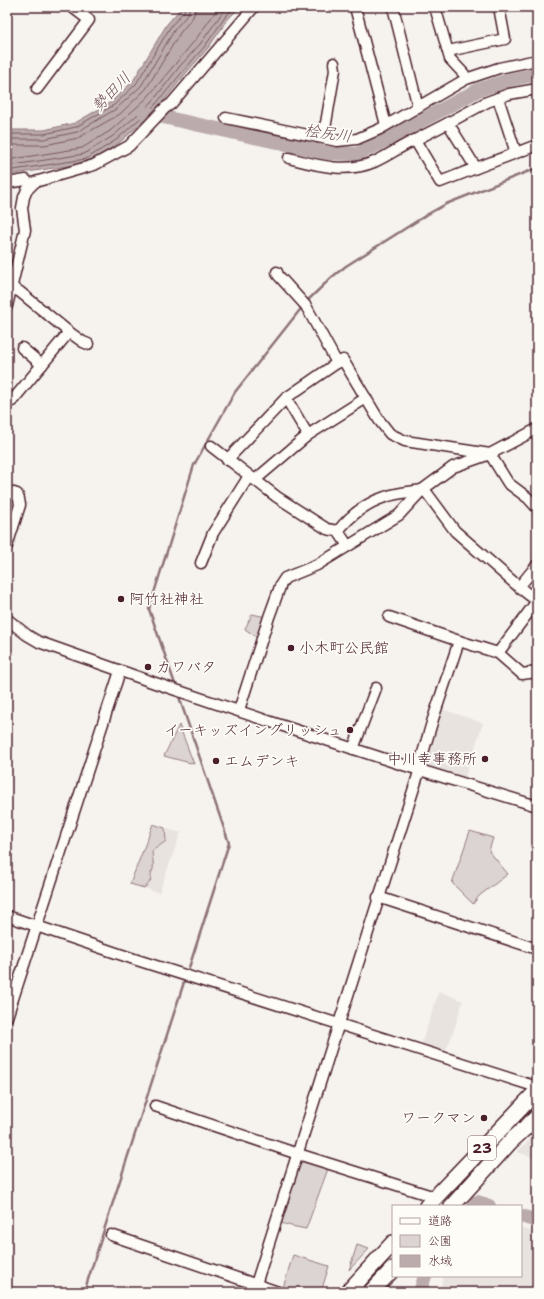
<svg xmlns="http://www.w3.org/2000/svg" width="544" height="1299" font-family="'Shantell Sans','Klee One',sans-serif">
  <rect width="100%" height="100%" fill="#f6f3ef"/>
  <filter id="ink" filterUnits="userSpaceOnUse"><feTurbulence type="fractalNoise" baseFrequency=".025" numOctaves="2"/><feDisplacementMap in="SourceGraphic" scale="8" xChannelSelector="R" yChannelSelector="G"/><feConvolveMatrix kernelMatrix="1 2 1 2 8 2 1 2 1" color-interpolation-filters="sRGB"/></filter>
  <g filter="url(#ink)">
    <g fill="#e9e3e0">
      <polygon points="442,709 483,723 465,778 424,764"/>
      <polygon points="165,828 182,833 180,835 159,893 144,888 149,884 152,878 151,851 166,841"/>
      <polygon points="439,991 463,1001 453,1033 445,1053 421,1045"/>
      <polygon points="537,1132 537,1159 517,1152"/>
      <polygon points="521,1228 537,1233 537,1292 439,1292 444,1276 521,1276"/>
    </g>
    <g fill="#dcd4d2" stroke="#937a7e">
      <polygon points="252,614 266,617 259,639 245,629"/>
      <polygon points="179,725 194,764 164,756"/>
      <path d="M153,824l12,4 1,13 -14,10c0,8 3,14 0,21h-1c1,8 -1,11 -7,16l-14,-4z"/>
      <polygon points="470,831 493,838 489,851 508,874 479,896 473,904 452,883"/>
      <polygon points="299,1157 329,1166 306,1229 291,1226 278,1222"/>
      <polygon points="357,1245 369,1249 349,1270"/>
      <polygon points="293,1255 329,1266 321,1292 286,1292 282,1291"/>
    </g>
    <polygon fill="#bbabac" stroke="#8e7378" points="182,7 240,7 229,18 208,48 187,72 158,108 119,143 88,163 7,175 7,130 44,130 75,123 111,102 133,81 167,24"/>
    <g fill="none" stroke-linecap="round" stroke-linejoin="round">
      <g stroke="#77575f" stroke-width="1">
        <polyline points="7,134 44,134 76,127 114,105 136,84 171,26 184,11 185,7"/>
        <polyline points="7,139 44,139 77,132 116,109 141,86 175,29 188,14 190,7"/>
        <polyline points="7,145 45,145 78,138 120,114 146,89 180,33 193,17 196,7"/>
        <polyline points="7,160 82,148 110,131 147,98 176,63 196,39 219,7"/>
        <polyline points="7,166 84,154 113,136 152,102 180,66 201,43 222,13 228,7"/>
        <polyline points="7,171 86,159 116,140 155,105 184,70 205,46 226,16 235,7"/>
      </g>
      <g stroke="#8e7378" stroke-width="2.5">
        <polyline points="306,302 332,277 346,266 428,214 446,204 537,168"/>
        <polyline points="176,687 149,609 194,465 235,392 303,306"/>
        <polyline points="178,694 229,843 187,974"/>
        <polyline points="84,1292 185,979"/>
      </g>
      <g stroke="#bbabac" stroke-width="14">
        <polyline points="145,113 327,153 357,154 379,144 478,90 509,80 537,74"/>
        <polyline points="474,1206 477,1202 489,1206"/>
        <polyline points="521,1216 537,1221"/>
        <polyline points="420,1292 425,1276"/>
      </g>
      <g stroke="#4a1f2b" stroke-width="13">
        <g id="minor">
          <polyline points="355,7 386,125"/>
          <polyline points="393,7 418,107"/>
          <polyline points="435,7 450,59 464,74 466,79"/>
          <polyline points="448,51 505,39 499,7"/>
          <polyline points="37,89 89,20 72,7"/>
          <polyline points="498,98 509,94 537,89"/>
          <polyline points="226,118 337,141 357,139 380,129 466,79 499,68 537,60"/>
          <polyline points="448,123 415,140 440,182 476,168"/>
          <polyline points="318,137 326,123 335,70 334,63"/>
          <polyline points="516,153 498,98 487,102 448,123 476,168 537,145"/>
          <path d="M289,158c27,7 57,16 85,4 14,-6 27,-16 41,-22"/>
          <polyline points="7,183 26,180 30,185"/>
          <polyline points="277,272 278,275 306,306 337,363"/>
          <polyline points="12,287 20,292 69,332 83,342 88,344"/>
          <polyline points="7,306 25,230 22,208 24,197 27,190 35,182 94,165 129,146 165,108 171,104 254,7"/>
          <polyline points="22,348 42,365"/>
          <polyline points="286,398 308,435"/>
          <polyline points="12,401 69,332"/>
          <polyline points="211,446 277,497 327,529 338,531 348,546"/>
          <polyline points="227,460 286,398 337,363 343,360 379,420 390,434 405,441 490,454 508,483 528,498 537,508"/>
          <polyline points="255,480 308,435 366,398"/>
          <polyline points="424,489 455,531 519,587"/>
          <polyline points="7,491 17,494 19,499 20,505 7,546"/>
          <path d="M338,531c12,-15 28,-28 47,-34 11,-4 25,-5 37,-7"/>
          <polyline points="201,563 213,533 249,476"/>
          <polyline points="537,565 519,587 537,601"/>
          <polyline points="389,617 459,641"/>
          <polyline points="7,619 27,635 39,642 155,683 271,722 397,763 537,806"/>
          <polyline points="498,653 537,601"/>
          <polyline points="239,710 269,617 281,584 285,578 317,565 399,515 422,490 453,467 490,454 537,429"/>
          <polyline points="353,749 376,688"/>
          <polyline points="418,770 433,719 459,641 498,653 522,674 537,672"/>
          <polyline points="378,897 537,949"/>
          <polyline points="7,916 137,960 537,1087"/>
          <polyline points="7,1017 120,671"/>
          <polyline points="155,1106 298,1154 435,1197"/>
          <polyline points="111,1235 278,1292"/>
          <polyline points="256,1284 420,769"/>
        </g>
      </g>
      <g stroke="#4a1f2b" stroke-width="18">
        <g id="highway">
          <polyline points="427,1206 537,1091"/>
          <polyline points="452,1206 510,1142 537,1117"/>
          <polyline points="348,1292 393,1243"/>
          <polyline points="371,1292 393,1269"/>
        </g>
      </g>
      <use href="#minor" stroke="#fdfcf7" stroke-width="10"/>
      <use href="#highway" stroke="#fdfcf7" stroke-width="15"/>
    </g>
  </g>
  <g fill="#4a1f2b" stroke="#fdfcf7" stroke-width="1.5">
    <circle cx="121" cy="599" r="4"/>
    <circle cx="291" cy="648" r="4"/>
    <circle cx="148" cy="667" r="4"/>
    <circle cx="350" cy="730" r="4"/>
    <circle cx="485" cy="759" r="4"/>
    <circle cx="216" cy="761" r="4"/>
    <circle cx="484" cy="1118" r="4"/>
  </g>
  <g text-anchor="middle" dominant-baseline="central" stroke-width="3.5" stroke-linejoin="round" paint-order="stroke">
    <rect fill="#fdfcf7" stroke="#806168" stroke-width="1" x="468" y="1136" width="28" height="24" rx="3"/>
    <g font-size="14" font-weight="bold" fill="#4a1f2b">
      <text x="482" y="1148">23</text>
    </g>
    <g font-size="15" fill="#4a1f2b" stroke="#fdfcf7" text-anchor="start">
      <text x="129" y="599">阿竹社神社</text>
      <text x="299" y="648">小木町公民館</text>
      <text x="156" y="667">カワバタ</text>
      <text x="342" y="730" text-anchor="end">イーキッズイングリッシュ</text>
      <text x="477" y="759" text-anchor="end">中川幸事務所</text>
      <text x="224" y="761">エムデンキ</text>
      <text x="476" y="1118" text-anchor="end">ワークマン</text>
    </g>
    <g font-size="16" font-style="italic" fill="#725058" stroke="#fdfcf7">
      <text transform="translate(111 92) rotate(-46)">勢田川</text>
      <text transform="translate(328 133) rotate(8)">桧尻川</text>
    </g>
  </g>
  <rect width="544" height="1299" fill="none" stroke="#fdfcf7" stroke-width="24"/>
  <rect x="12" y="12" width="520" height="1275" fill="none" stroke="#4a1f2b" stroke-width="1.5" filter="url(#ink)"/>
  <rect x="392" y="1205" width="130" height="72" fill="#fdfcf7" stroke="#b5a4a5"/>
  <rect x="400" y="1218" width="20" height="6" fill="#fdfcf7" stroke="#b5a4a5"/>
  <text x="428" y="1225" font-size="12" fill="#4a1f2b">道路</text>
  <rect x="400" y="1235" width="20" height="12" fill="#dcd4d2" stroke="#b5a4a5"/>
  <text x="428" y="1245" font-size="12" fill="#4a1f2b">公園</text>
  <rect x="400" y="1255" width="20" height="12" fill="#bbabac" stroke="#b5a4a5"/>
  <text x="428" y="1265" font-size="12" fill="#4a1f2b">水域</text>
</svg>
